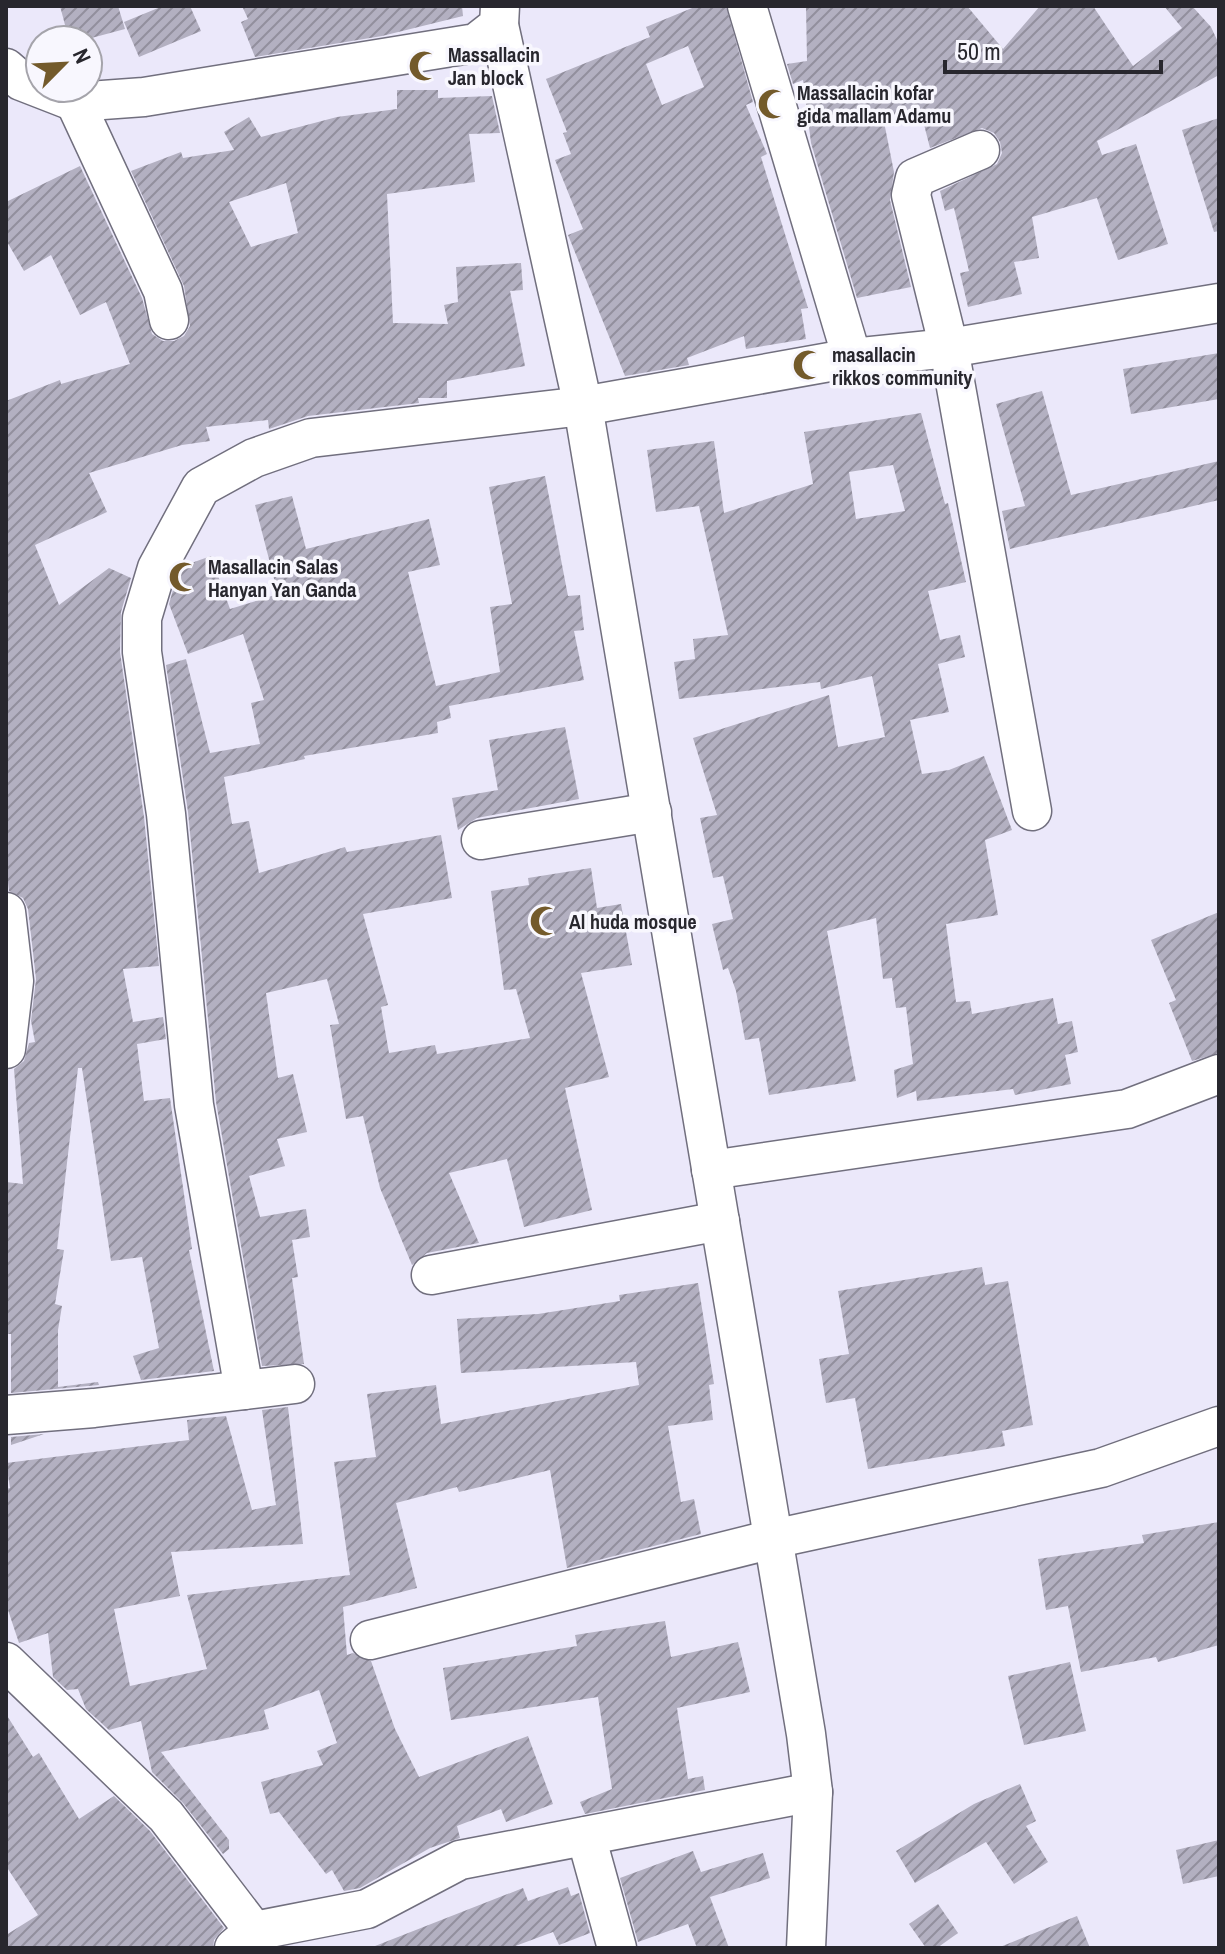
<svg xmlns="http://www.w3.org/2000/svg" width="1225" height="1954" font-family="'Archivo Narrow',sans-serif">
  <defs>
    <pattern id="building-hatch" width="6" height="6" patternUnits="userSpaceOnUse" patternTransform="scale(2)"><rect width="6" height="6" fill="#b3b0c1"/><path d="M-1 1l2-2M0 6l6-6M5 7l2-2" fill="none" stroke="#928f9d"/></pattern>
  </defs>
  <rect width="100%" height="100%" fill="#ebe8fa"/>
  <g fill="url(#building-hatch)" fill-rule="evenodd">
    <polygon points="60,6 118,6 125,29 84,40 69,40"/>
    <polygon points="163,6 190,6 201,31 139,57 124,22"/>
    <polygon points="242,6 462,6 463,16 382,36 255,57 241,22 248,19"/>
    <path d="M697,6h29l27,96 -7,3 21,49 -6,3 47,151 -7,1 5,30 -60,10 -2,-13 -57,22 2,7 -64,11 -57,-141 15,-6 -28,-69 16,-6 -8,-21 4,-1 -21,-53 104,-42 -4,-10zM688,46l16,41 -42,18 -16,-41z"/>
    <polygon points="806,6 967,6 1003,49 1040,6 1093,6 1133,66 1182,28 1164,6 1192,6 1211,27 1219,44 1219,75 1097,141 1102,155 1136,144 1168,244 1118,260 1097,198 1032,217 1039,258 1014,262 1022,294 968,307 960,273 969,271 954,208 945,211 940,191 997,164 1002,153 1000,142 994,133 982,128 930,148 920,109 883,117 894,172 890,200 911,287 857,298 811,143 803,80 793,84 787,64 807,61"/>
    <path d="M397,90h41v8l54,-2 8,37 -31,1 6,48 -88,12 6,129 55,1 -4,-19 14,-3 -2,-35 65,-4 2,27 -13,1 15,75 -78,15v17h-29l1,5 -111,13 -39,13 -1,-9 -62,7 4,14 -28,4 -93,28 18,39 -72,33 24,60 50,-37 22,10 -10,34 -1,40 24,165 15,149 -36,3 10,53 30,-5 3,22 -29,5 7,57 26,-3 22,151 -3,1 25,121 -73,9 -8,-24 26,-8 -17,-91 -31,4 -29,-193h-4l-21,181 7,1 -9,54 7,2 -4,24v57l40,-5 1,3 -88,8v-59h-5v-152l17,2 -9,-115 10,-8 5,-18 6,-1 -4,-21 5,-42 -8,-70 -5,-11 -14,-7 -3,-25v-465l54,-21 1,4 69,-20 -24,-62 -26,13 -29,-60 -27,16 -18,-31v-38l74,-36 62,132 10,36 11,7h11l10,-5 6,-10 -6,-40 -53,-115 50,-19 2,6 51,-8 -10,-18 25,-15 12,20 76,-20 60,-8zM286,183l12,50 -47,14 -22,-45z"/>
    <polygon points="1219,118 1219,231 1214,232 1182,130"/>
    <polygon points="1219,353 1219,399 1131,414 1123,369"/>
    <polygon points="1042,391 1071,495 1219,461 1219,500 1010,549 1002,511 1025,506 996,404"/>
    <path d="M921,413l24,91 3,-1 18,79 -38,9 12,49 20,-5 5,22 -27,7 11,48 -39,8 12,54 27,-4 35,-14 28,74 -27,10 13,75 -52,9 10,78 14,-1 2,13 81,-16 5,26 14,-3 6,31 -13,3 6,29 -56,11 -2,-6 -96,12 -1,-10 -19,7 -3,-28 19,-6 -7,-57 -10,1 -4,-30 -9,1 -7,-61 -49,13 29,150 -87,14 -10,-57 -14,2 -9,-49 -8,-23 -5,2 -11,-46 21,-5 -10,-43 -10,2 -13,-60 17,-3 -24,-77 136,-43 9,52 47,-10 -13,-61 -51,13 -1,-7 -141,17 -5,-37 21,-3 -2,-20 35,-4 -29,-129 -43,6 -9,-62 67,-9 10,72 89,-29 -9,-52zM893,465l12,46 -49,8 -7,-47z"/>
    <polygon points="545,476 568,596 580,595 584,630 574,631 584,680 449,706 451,718 437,722 438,733 304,756 305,759 224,777 232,824 249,821 259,873 345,847 347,852 441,835 452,898 363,914 388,1005 381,1007 389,1053 435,1045 437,1054 530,1038 516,989 504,990 491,891 529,885 528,878 591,868 597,908 621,904 632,965 581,973 609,1077 565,1088 592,1210 524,1227 507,1159 449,1173 479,1243 427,1253 412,1265 380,1188 363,1116 346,1119 330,1025 339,1024 327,979 266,993 278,1078 293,1074 307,1132 277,1139 285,1166 249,1176 260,1217 306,1209 310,1237 292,1240 298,1277 292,1278 304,1364 262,1366 216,1102 188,812 166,665 186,659 210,753 260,744 251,703 264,700 243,634 188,654 169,604 177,576 183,566 211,556 230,609 278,594 255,505 292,496 306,549 429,519 440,565 408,572 436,686 500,672 490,607 512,604 489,487"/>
    <polygon points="565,727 579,799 477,818 458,830 452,798 498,790 489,740"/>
    <polygon points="1219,912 1219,1053 1192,1061 1169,1003 1176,1000 1151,940"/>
    <polygon points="982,1267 985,1285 1008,1281 1033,1425 1002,1431 1005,1446 868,1469 855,1398 826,1403 819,1359 849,1354 838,1291"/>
    <polygon points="698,1283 714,1384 709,1385 713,1420 668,1426 681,1502 694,1499 701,1534 567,1568 550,1470 459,1492 457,1487 396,1503 417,1588 343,1607 347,1655 353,1653 371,1661 395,1729 419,1777 528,1736 553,1804 506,1822 501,1809 457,1826 460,1838 430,1848 360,1888 344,1891 332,1870 326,1874 279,1812 270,1814 261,1782 323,1765 317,1751 337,1743 319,1690 264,1710 269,1729 161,1752 229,1840 229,1849 223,1854 183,1803 152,1772 141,1721 109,1730 86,1709 78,1689 67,1690 53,1677 48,1633 19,1643 6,1604 6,1489 10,1488 6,1463 189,1440 187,1420 226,1416 252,1510 276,1505 262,1410 288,1407 303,1544 171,1552 180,1596 114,1609 130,1686 207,1669 187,1595 350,1575 334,1462 376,1457 367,1394 436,1385 441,1424 639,1385 636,1362 461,1373 457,1319 538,1314 620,1301 619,1295"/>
    <polygon points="44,1434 11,1445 11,1437"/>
    <polygon points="1219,1522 1219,1645 1158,1662 1156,1657 1081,1672 1068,1606 1046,1610 1038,1559 1144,1543 1142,1535"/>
    <polygon points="665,1621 671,1657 738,1642 750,1692 677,1708 688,1779 703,1776 705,1790 585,1814 580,1802 612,1789 598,1697 451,1720 443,1668 577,1646 575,1635"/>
    <polygon points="1070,1662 1086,1731 1024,1745 1008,1676"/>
    <polygon points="6,1714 33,1757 39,1753 79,1819 114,1796 150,1831 224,1928 214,1940 213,1948 6,1948 6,1935 38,1915 6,1866"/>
    <polygon points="1020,1784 1036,1821 1026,1826 1048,1862 1014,1884 986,1842 915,1883 896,1851 974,1804"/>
    <polygon points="1219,1840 1219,1876 1183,1884 1176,1850"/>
    <polygon points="693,1851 701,1872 763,1853 770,1878 710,1897 729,1948 697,1948 688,1924 638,1942 620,1878"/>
    <polygon points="568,1887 571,1896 579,1893 590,1933 559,1945 553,1932 510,1948 370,1948 523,1888 528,1901"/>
    <polygon points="938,1904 958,1933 937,1948 926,1948 909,1924"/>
    <polygon points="1077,1916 1090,1948 1000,1948 1000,1947"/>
  </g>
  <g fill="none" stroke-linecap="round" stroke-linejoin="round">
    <g stroke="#716f7e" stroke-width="41">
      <g id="minor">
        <polyline points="747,6 852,358"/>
        <polyline points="499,25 583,406 806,1734 813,1792 806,1948"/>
        <polyline points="6,68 21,81 75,102 144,97 476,43 499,25 500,6"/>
        <polyline points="75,102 163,291 169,320"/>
        <polyline points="980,150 915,178 911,195 949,348 1032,811"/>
        <polyline points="481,840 652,812"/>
        <polyline points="6,912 14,981 6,1049"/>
        <polyline points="711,1170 1127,1109 1219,1074"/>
        <polyline points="431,1275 720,1221"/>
        <polyline points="244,1390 194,1105 166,814 142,652 142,618 157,568 201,487 254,458 311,438 583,406 852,358 949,348 1219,303"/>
        <polyline points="6,1415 94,1408 295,1384"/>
        <polyline points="370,1640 773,1539 1101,1468 1219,1426"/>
        <polyline points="6,1662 166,1816 254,1931"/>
        <polyline points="586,1836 617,1948"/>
        <polyline points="234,1948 254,1931 367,1909 460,1860 813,1792"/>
      </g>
    </g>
    <use href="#minor" stroke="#fff" stroke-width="38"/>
  </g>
  <defs>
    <g id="mosque-bare" transform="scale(2.4)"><path d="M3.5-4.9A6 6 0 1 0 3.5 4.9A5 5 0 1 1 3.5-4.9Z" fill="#735a2b" stroke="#f8f7fe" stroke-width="2.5" paint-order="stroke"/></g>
  </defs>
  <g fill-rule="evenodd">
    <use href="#mosque-bare" x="424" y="66"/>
    <use href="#mosque-bare" x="773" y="104"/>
    <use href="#mosque-bare" x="808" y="365"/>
    <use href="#mosque-bare" x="184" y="577"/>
    <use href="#mosque-bare" x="545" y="921"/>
  </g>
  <g text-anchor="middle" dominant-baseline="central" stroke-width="7" stroke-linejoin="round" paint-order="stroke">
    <g font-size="20" font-weight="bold" fill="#28272e" stroke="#f8f7fe" text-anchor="start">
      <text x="448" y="54">Massallacin<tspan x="448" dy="23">Jan block</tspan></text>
      <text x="797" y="92">Massallacin kofar<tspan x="797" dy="23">gida mallam Adamu</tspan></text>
      <text x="832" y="354">masallacin<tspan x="832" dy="23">rikkos community</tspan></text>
      <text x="208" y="566">Masallacin Salas<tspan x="208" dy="23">Hanyan Yan Ganda</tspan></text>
      <text x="569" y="921">Al huda mosque</text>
    </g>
  </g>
  <rect width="1225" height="1954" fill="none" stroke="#28272e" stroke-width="16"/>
  <g transform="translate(64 64) rotate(66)"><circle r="38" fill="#f8f7fe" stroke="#a5a4ab" stroke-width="2"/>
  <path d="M0-6L14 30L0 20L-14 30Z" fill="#735a2b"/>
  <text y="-12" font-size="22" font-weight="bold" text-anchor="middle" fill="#28272e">N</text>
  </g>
  <path d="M945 60v12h216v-12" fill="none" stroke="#28272e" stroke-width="4"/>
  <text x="957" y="60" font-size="24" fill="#28272e" stroke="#f8f7fe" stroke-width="6" paint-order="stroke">50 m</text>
</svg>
